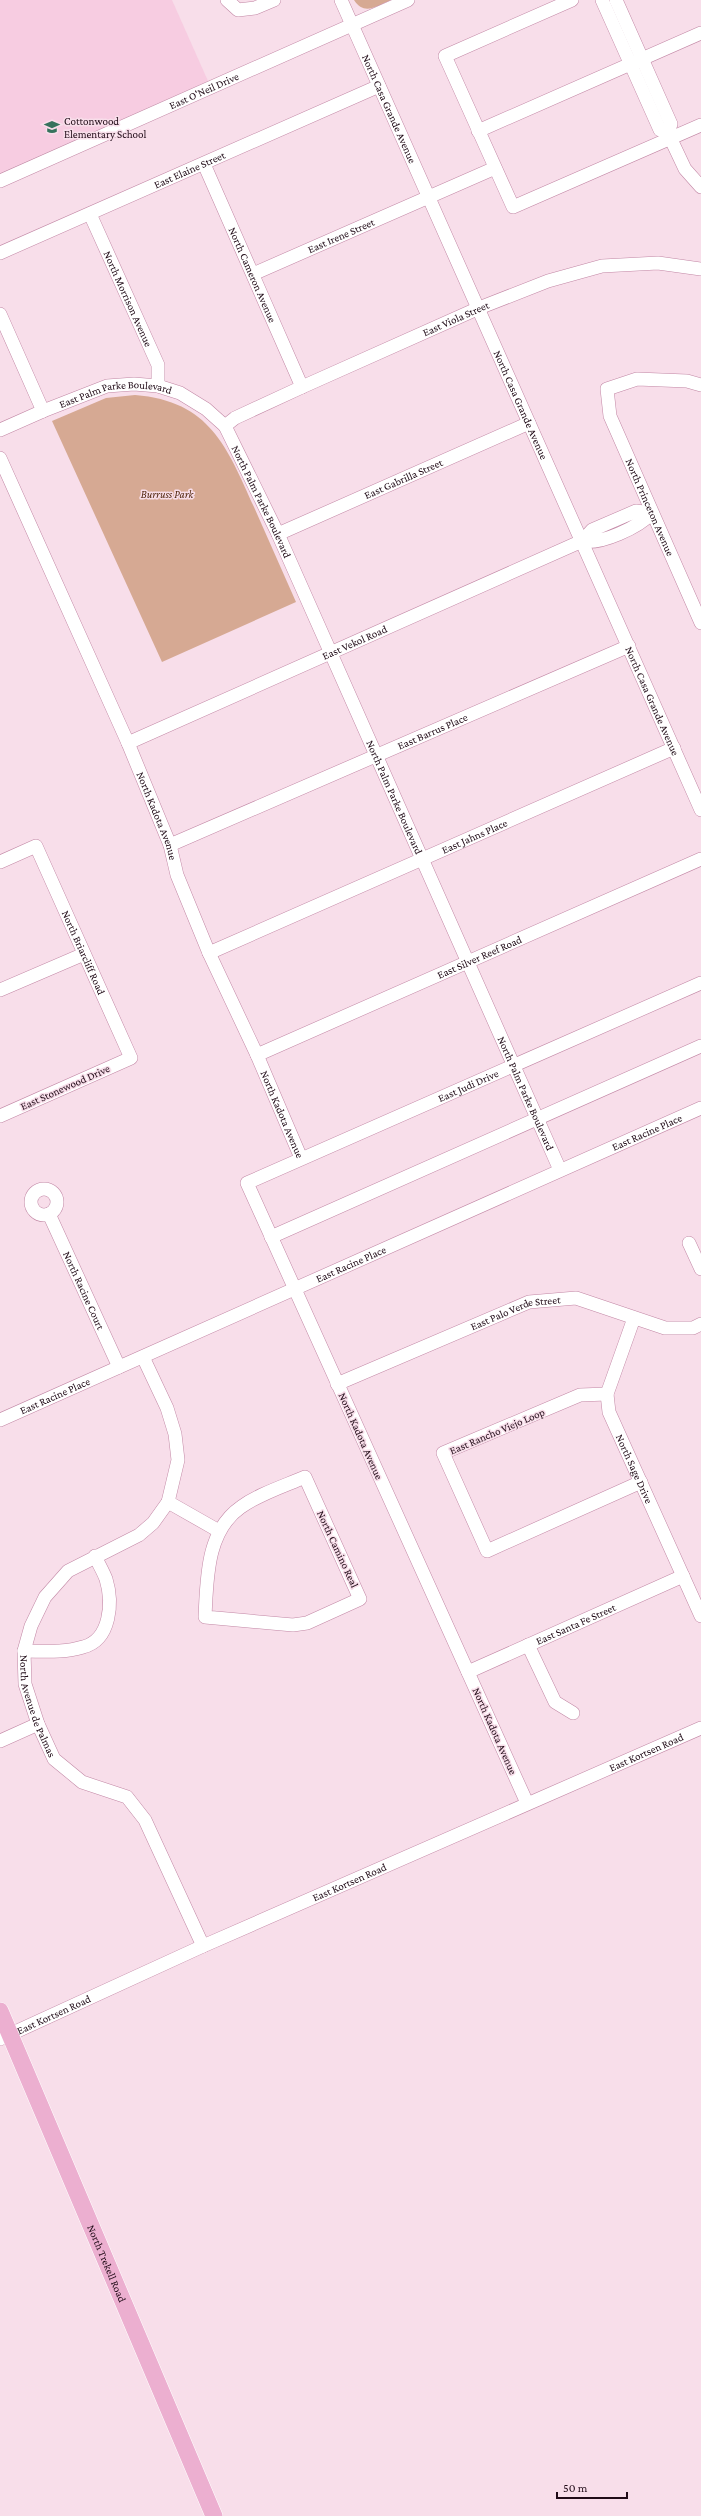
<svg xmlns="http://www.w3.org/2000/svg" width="701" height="2516" font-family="'Crimson Pro',serif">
  <rect width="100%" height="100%" fill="#f8deea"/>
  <polygon fill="#f7cce1" points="0,0 172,0 208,81 0,173"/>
  <g fill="#d6a993">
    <path d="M354,0h37c-14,6 -27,16 -37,0z"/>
    <path d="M135,395c75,6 92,52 119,112 14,32 28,63 42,95l-134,60 -110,-241 54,-23z"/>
  </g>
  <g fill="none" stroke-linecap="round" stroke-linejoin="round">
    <g stroke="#c287a5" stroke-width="14">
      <g id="minor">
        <polyline points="227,0 238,10 255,8 274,0"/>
        <path id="s1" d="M341,0l360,810"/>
        <polyline points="572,0 445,56 513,207 701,125"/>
        <polyline points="602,0 660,130 668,133"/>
        <polyline points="616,0 671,124 668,133 685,169 701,187"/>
        <polyline points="478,131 701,33"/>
        <path id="s2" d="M204,164l98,223"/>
        <path id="s3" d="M0,181l408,-181"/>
        <path id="s4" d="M90,214l68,151v21"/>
        <path id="s5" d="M0,253l379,-167"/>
        <path id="s6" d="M253,274l242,-106"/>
        <polyline points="0,314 43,411"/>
        <path id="s7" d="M701,385l-14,-4 -50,-2 -30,10 3,27 91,207"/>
        <path id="s8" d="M225,426l10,-8 67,-31 177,-79 69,-27 54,-15 56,-3 43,6"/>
        <path id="s9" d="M0,430l43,-19 64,-25 27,-2 24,2 22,7 26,16 19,17 53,108 282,636"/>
        <path id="s10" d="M0,458l128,285 42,102 7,30 32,78 48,102 44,103"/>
        <path id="s11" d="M278,534l251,-111"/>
        <path id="s12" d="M128,743l454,-202 10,-11 44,-19 16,2c-13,14 -51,32 -70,28"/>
        <path id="s13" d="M170,845l459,-199"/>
        <path id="s14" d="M0,862l36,-16 95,212 -131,58"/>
        <path id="s15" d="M209,953l465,-205"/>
        <polyline points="0,990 84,954"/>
        <path id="s16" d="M257,1055l444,-196"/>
        <circle cx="44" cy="1202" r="13"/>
        <path id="s17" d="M49,1214l70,153"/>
        <polyline points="271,1237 701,1046"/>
        <polyline points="689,1243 701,1269"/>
        <path id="s18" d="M634,1318l-27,76 2,18 92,204"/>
        <path id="s19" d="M143,1357l24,51 8,26 3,26 -10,42 -15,21 -14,12 -71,36 -23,26 -14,29 -7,25 1,33 13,40 16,35 28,23 45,15 18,23 58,126"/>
        <path id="s20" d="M337,1384l192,-82 47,-4 89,30h28l8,-4"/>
        <polyline points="607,1394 580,1395 443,1453 487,1551 641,1482"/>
        <path id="s21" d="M0,1420l701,-312"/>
        <path d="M305,1477l55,122 -53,24 -14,2 -88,-8c2,-37 1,-86 36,-110 18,-13 43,-21 64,-30z"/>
        <polyline points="168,1502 219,1531"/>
        <polyline points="528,1645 555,1702 573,1713"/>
        <path d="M24,1651c19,0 40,2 59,-4 28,-7 30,-45 23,-68 -3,-8 -8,-16 -11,-23"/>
        <path id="s22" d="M468,1672l215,-96"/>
        <polyline points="0,1741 38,1724"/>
        <path id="s23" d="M527,1803l-280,-620 454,-200"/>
        <path id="s24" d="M0,2039l203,-93 498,-218"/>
      </g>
    </g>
    <g stroke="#fff" stroke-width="18">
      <g id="major">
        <path id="s25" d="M0,2011l214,505"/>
      </g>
    </g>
    <use href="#minor" stroke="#fff" stroke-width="13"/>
    <use href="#major" stroke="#ecafd0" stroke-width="17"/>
  </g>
  <defs>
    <g id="school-bare" transform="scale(1.2)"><path d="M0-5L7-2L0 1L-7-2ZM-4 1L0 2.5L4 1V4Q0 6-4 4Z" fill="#36725d" stroke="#f8deea" stroke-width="2.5" paint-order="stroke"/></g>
  </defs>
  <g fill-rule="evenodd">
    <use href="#school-bare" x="52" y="127"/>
  </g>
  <g text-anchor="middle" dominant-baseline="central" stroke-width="3" stroke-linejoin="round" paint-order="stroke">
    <g font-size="11" fill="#200b17" stroke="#f8deea">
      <text stroke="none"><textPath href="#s3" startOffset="223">East O'Neil Drive</textPath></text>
      <text stroke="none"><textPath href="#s1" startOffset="119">North Casa Grande Avenue</textPath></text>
      <text stroke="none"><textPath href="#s5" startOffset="207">East Elaine Street</textPath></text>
      <text stroke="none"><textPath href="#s6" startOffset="96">East Irene Street</textPath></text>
      <text stroke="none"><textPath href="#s2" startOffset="121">North Cameron Avenue</textPath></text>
      <text stroke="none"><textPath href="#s4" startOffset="93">North Morrison Avenue</textPath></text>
      <text stroke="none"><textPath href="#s8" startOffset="255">East Viola Street</textPath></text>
      <text stroke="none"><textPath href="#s9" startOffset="123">East Palm Parke Boulevard</textPath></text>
      <text stroke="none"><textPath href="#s1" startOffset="443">North Casa Grande Avenue</textPath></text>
      <text stroke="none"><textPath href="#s11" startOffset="137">East Gabrilla Street</textPath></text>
      <text stroke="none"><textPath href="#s9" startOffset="330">North Palm Parke Boulevard</textPath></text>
      <text stroke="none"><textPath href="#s7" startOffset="223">North Princeton Avenue</textPath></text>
      <text stroke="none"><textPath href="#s12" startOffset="248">East Vekol Road</textPath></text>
      <text stroke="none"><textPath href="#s1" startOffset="767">North Casa Grande Avenue</textPath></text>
      <text stroke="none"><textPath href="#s13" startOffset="286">East Barrus Place</textPath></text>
      <text stroke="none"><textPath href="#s9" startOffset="654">North Palm Parke Boulevard</textPath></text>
      <text stroke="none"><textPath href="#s10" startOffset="391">North Kadota Avenue</textPath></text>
      <text stroke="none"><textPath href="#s15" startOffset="290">East Jahns Place</textPath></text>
      <text stroke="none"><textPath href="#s14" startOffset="156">North Briarcliff Road</textPath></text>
      <text stroke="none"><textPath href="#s16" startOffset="243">East Silver Reef Road</textPath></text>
      <text stroke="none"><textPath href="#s23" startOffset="922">East Judi Drive</textPath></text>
      <text transform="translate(65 1087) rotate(-24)">East Stonewood Drive</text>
      <text stroke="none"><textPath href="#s9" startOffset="978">North Palm Parke Boulevard</textPath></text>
      <text stroke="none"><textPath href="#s10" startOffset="715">North Kadota Avenue</textPath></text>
      <text stroke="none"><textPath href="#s21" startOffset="708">East Racine Place</textPath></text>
      <text stroke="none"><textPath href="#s21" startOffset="384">East Racine Place</textPath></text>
      <text stroke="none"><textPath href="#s17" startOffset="84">North Racine Court</textPath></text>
      <text stroke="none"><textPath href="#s20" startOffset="193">East Palo Verde Street</textPath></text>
      <text stroke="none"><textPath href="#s21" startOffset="60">East Racine Place</textPath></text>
      <text transform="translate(497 1431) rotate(-23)">East Rancho Viejo Loop</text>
      <text transform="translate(361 1436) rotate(66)">North Kadota Avenue</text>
      <text stroke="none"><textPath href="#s18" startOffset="161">North Sage Drive</textPath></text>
      <text transform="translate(338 1549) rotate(65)">North Camino Real</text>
      <text stroke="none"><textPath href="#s22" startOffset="118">East Santa Fe Street</textPath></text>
      <text stroke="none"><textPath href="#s19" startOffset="427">North Avenue de Palmas</textPath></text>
      <text transform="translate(495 1731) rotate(66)">North Kadota Avenue</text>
      <text stroke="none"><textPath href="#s24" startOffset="707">East Kortsen Road</textPath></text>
      <text stroke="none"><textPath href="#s24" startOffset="383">East Kortsen Road</textPath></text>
      <text stroke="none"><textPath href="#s24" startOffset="59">East Kortsen Road</textPath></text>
      <text stroke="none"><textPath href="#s25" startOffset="274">North Trekell Road</textPath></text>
    </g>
    <g font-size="11" fill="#200b17" stroke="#f8deea" text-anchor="start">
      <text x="64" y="121">Cottonwood<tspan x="64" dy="13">Elementary School</tspan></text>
    </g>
    <g font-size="11" font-style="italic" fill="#4f240b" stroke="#f8deea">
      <text x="167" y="494">Burruss Park</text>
    </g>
  </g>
  <path d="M557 2492v6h70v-6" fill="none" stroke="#200b17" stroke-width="2"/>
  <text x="563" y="2492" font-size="12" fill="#200b17" stroke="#f8deea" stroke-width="3" paint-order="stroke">50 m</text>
</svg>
